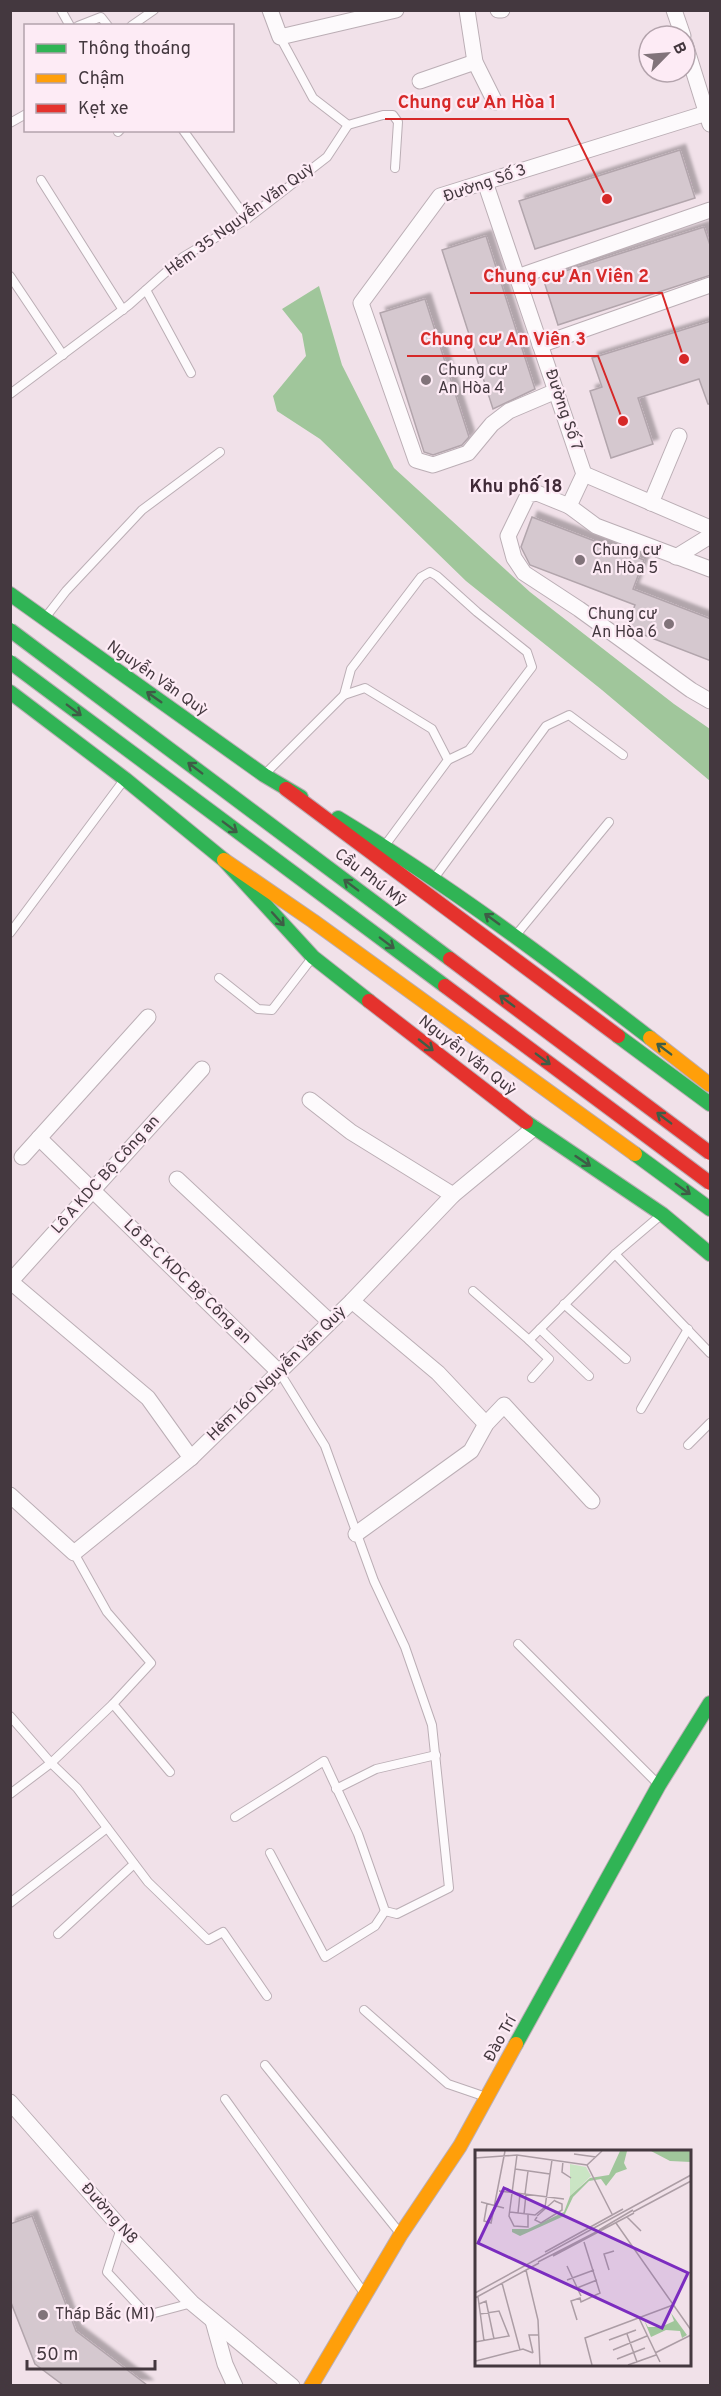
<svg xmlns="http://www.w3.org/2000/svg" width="721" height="2396" font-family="Overpass,sans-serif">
  <defs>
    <filter id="shadow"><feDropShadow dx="5.5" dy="-5.5" stdDeviation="1.5" flood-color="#0004"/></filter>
  </defs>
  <rect width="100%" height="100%" fill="#f1e1e9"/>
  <polygon fill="#a0c69b" points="319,286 342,365 394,468 530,592 674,704 710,729 710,781 602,690 466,581 320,439 277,411 273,396 306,356 302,334 282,309"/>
  <g fill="#d5c8cf" stroke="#b2a5ac" stroke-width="1.5" filter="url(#shadow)">
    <polygon points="680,150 695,198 535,249 519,201"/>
    <polygon points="704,227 711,248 711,275 558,325 543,278"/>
    <polygon points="486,236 535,389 493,409 442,250"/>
    <polygon points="425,299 469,437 462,445 433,455 424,452 380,313"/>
    <polygon points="711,321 711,404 708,404 699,379 638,398 653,444 611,458 590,391 602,387 592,358"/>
    <polygon points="532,517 644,560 633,589 711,619 711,661 626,628 635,605 530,565 521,547"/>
    <polygon points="32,2216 76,2331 147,2385 63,2385 35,2364 10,2300 10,2224"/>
  </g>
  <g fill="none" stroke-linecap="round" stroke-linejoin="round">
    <g stroke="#bbaeb5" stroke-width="10">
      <g id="lane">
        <polyline points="61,10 70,26"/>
        <polyline points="78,26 101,17 108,26"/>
        <polyline points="131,26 154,10"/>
        <polyline points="280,37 313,98 348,125"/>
        <polyline points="10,123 26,114"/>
        <polyline points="348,125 383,115 393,115 398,122 395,168"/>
        <polyline points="183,130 247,219"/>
        <polyline points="118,132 120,130"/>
        <polyline points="41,180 123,310"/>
        <polyline points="10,276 63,355"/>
        <polyline points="146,290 191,373"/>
        <polyline points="10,394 129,305 183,257 247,219 327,157 348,125"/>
        <polyline points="45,618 66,591 142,510 220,452"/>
        <polyline points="344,695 351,669 421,577 430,572 437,576 477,612 527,652 532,667 469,750 448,760"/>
        <polyline points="266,773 344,695 365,688 432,729 448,760 386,844"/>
        <polyline points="435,877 546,726 569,715 623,755"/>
        <polyline points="10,933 124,780"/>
        <polyline points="516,935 609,822"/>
        <polyline points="219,978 258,1009 272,1010 312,958"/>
        <polyline points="615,1254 710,1353"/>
        <polyline points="473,1291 529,1340 615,1254 661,1215"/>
        <polyline points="564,1304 626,1359"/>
        <polyline points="540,1329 589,1376"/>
        <polyline points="529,1340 549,1359 532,1378"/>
        <polyline points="641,1409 688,1329"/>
        <polyline points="688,1445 710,1423"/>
        <polyline points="74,1553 107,1612 151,1663 113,1704 170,1772"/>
        <polyline points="518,1644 658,1784"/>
        <polyline points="10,1716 51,1763 77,1788 148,1882 208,1940 223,1932 267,1996"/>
        <polyline points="336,1789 376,1769 436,1755"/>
        <polyline points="10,1794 51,1763 113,1704"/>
        <polyline points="235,1817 324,1761 358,1834 385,1911 397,1914 449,1888 432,1725 405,1647 374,1581 325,1446 280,1373"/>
        <polyline points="270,1853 325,1957 375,1926 385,1911"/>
        <polyline points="10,1903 107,1828"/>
        <polyline points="58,1934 134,1864"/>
        <polyline points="364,2010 448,2084 486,2097"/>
        <polyline points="265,2065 399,2232"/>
        <polyline points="225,2099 364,2293"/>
        <polyline points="121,2228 107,2272 147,2315 192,2303"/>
      </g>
    </g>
    <g stroke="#bbaeb5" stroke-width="17">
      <g id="street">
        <polyline points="270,10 280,37 396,10"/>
        <polyline points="467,10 475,62 495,102"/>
        <polyline points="498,10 502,10"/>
        <polyline points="674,10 683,36"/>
        <polyline points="685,44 710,124"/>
        <polyline points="420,81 475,62"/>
        <polyline points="485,182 584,474 710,528"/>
        <polyline points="517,277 710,210"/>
        <polyline points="540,345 710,285"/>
        <polyline points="556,391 509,411 492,424 468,453 433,465 416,460 361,303 440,196 710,112"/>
        <polyline points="584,474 569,506 596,526 710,569"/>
        <polyline points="651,503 679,436"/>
        <polyline points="569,506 537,493 528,495 508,536 514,558 524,573 579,609 691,690 710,701"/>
        <polyline points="676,557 710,536"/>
        <polyline points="310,1100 351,1132 453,1195"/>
        <polyline points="39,1138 280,1373"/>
        <polyline points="22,1157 148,1017"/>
        <polyline points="177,1179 329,1321"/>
        <polyline points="10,1282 202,1069"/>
        <polyline points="11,1282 148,1398 191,1458"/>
        <polyline points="352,1301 438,1373 486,1424"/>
        <polyline points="10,1495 74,1553 191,1458 352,1301 453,1195 534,1128"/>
        <polyline points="356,1534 471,1451 486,1424 504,1405 592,1501"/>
        <polyline points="10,2102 121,2228 192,2303 292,2386"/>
        <polyline points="213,2321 225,2364 235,2386"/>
      </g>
    </g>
    <g stroke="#bbaeb5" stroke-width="16">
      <g id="fast">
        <polyline points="10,594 264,775 301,797"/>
        <polyline points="10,692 125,779 224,860 313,957 369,1001"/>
        <path d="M338,818c109,66 211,142 312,220"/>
        <polyline points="618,1036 710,1104"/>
        <polyline points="526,1122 662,1214 710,1254"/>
        <polyline points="635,1154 710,1209"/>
        <polyline points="516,2044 659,1785 710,1703"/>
      </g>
    </g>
    <g stroke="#bbaeb5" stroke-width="16">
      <g id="slow">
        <polyline points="224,860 313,921 635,1154"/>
        <polyline points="650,1038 710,1085"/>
        <polyline points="311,2386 401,2234 460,2146 516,2044"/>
      </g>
    </g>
    <g stroke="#bbaeb5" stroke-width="16">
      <g id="jam">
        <polyline points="286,789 618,1036"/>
        <polyline points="369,1001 526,1122"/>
      </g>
    </g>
    <use href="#lane" stroke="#fdfafc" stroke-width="8"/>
    <use href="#street" stroke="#fdfafc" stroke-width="15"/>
    <use href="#fast" stroke="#30b455" stroke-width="14"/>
    <use href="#slow" stroke="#ff9f0a" stroke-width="14"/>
    <use href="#jam" stroke="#e5322d" stroke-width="14"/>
    <g stroke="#bbaeb5" stroke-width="16" stroke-linecap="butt">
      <g id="fast-bridge">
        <polyline points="10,630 450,959"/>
        <polyline points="10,662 445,986"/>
      </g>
    </g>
    <g stroke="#bbaeb5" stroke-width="16" stroke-linecap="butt">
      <g id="jam-bridge">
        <polyline points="450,959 710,1153"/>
        <polyline points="445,986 710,1183"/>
      </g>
    </g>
    <use href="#fast-bridge" stroke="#30b455" stroke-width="14"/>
    <use href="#jam-bridge" stroke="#e5322d" stroke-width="14"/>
  </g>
  <defs><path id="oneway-shaft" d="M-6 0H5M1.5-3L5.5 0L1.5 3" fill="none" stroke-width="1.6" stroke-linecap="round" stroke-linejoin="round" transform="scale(1.5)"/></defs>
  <g stroke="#3e5d46">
    <use href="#oneway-shaft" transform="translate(154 697) rotate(-145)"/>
    <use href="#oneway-shaft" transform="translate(74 710) rotate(37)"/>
    <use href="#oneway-shaft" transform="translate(195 768) rotate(-143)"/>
    <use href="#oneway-shaft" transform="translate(230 827) rotate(37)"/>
    <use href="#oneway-shaft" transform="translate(351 885) rotate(-143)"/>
    <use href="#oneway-shaft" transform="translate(278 919) rotate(48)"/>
    <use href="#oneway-shaft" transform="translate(492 919) rotate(-144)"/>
    <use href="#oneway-shaft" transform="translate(387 943) rotate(37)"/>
    <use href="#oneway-shaft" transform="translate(507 1001) rotate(-143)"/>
    <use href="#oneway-shaft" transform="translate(426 1045) rotate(38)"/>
    <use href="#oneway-shaft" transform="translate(664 1049) rotate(-143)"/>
    <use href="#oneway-shaft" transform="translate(543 1059) rotate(37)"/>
    <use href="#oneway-shaft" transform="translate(664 1118) rotate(-143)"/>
    <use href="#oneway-shaft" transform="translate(583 1161) rotate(34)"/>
    <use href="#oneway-shaft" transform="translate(683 1189) rotate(36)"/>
  </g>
  <g fill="#81737a" stroke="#fdebf5" stroke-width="2">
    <circle cx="426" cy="380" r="6"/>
    <circle cx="580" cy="560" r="6"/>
    <circle cx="669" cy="624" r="6"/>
    <circle cx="43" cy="2315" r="6"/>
  </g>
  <g text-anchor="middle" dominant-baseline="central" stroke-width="4.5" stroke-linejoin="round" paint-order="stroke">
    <g font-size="16" fill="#44383f" stroke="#fdebf5">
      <text transform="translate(485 184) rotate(-19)">Đường Số 3</text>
      <text transform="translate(240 220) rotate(-36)">Hẻm 35 Nguyễn Văn Quỳ</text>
      <text transform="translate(563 410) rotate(71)">Đường Số 7</text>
      <text transform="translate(157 679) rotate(35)">Nguyễn Văn Quỳ</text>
      <text transform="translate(370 878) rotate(37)">Cầu Phú Mỹ</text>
      <text transform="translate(467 1056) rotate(38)">Nguyễn Văn Quỳ</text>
      <text transform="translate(106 1175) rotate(-48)">Lô A KDC Bộ Công an</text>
      <text transform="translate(187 1282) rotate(44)">Lô B-C KDC Bộ Công an</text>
      <text transform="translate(277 1374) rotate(-44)">Hẻm 160 Nguyễn Văn Quỳ</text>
      <text transform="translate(501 2039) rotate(-61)">Đào Trí</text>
      <text transform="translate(109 2214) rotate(48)">Đường N8</text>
    </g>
    <g font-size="16" fill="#44383f" stroke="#fdebf5" text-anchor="start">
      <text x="438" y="371">Chung cư<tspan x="438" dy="18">An Hòa 4</tspan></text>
      <text x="592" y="551">Chung cư<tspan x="592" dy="18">An Hòa 5</tspan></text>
      <text x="657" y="615" text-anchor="end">Chung cư<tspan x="657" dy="18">An Hòa 6</tspan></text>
      <text x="55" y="2315">Tháp Bắc (M1)</text>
    </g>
    <g font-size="18" font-weight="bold" fill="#402a37" stroke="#fdebf5">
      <text x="516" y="487">Khu phố 18</text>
    </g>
  </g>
  <g transform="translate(475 2150)">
    <rect width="216" height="216" fill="#f1e1e9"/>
    <path d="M95,14l16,3 5,9 -21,20z" fill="#cae5c4"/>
    <path d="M145,1h7l-3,12 3,6 -11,4 -10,13 -5,-7 -12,2 -16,16 -9,19 -44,20 -8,-4v-3h16l36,-17 6,-16 20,-18 19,-3zM176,1h40v11l-21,-1zM196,163l16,22 -5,3 -2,-7 -14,-1 -15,7 -7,-17 4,7h13l13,-6z" fill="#a0c69b"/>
    <path fill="none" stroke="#ac9da5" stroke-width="1.5" d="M99,4l22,3M42,5l-8,61 5,10 14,1v-13M0,8l42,-3 70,10M88,11l-1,11 9,6M112,15l25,49M112,15l15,-14M40,19l35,5M24,41l65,8M50,44l3,-23M6,52l23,6M12,54l-3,17 7,2 14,-72M35,62l25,3 10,-8 7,-47M158,62l58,-31M43,63l2,-19M49,64l2,-20M62,66l18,-16M62,67l-2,3 6,3 21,-13v-6l-7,-3M152,67l14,14M141,73l75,107M124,80l34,-20M70,102l78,-43M78,106l81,-43M63,112l64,-33M92,116l14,30M51,120l12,50 2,45M134,120l-5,-16 10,-3M92,130l27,-10M27,133l18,67M102,138l20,-8M0,143l216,-118M3,147l6,44M0,148l64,-35M4,154l7,-3 8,38M164,168l21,44M102,170l-6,-19 9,-3 1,4 19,-9 -16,-51M152,184l10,28M134,190l27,-10M0,192l34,-6 -10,-25 -19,3M138,200l34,-14M58,203l-4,-18h10M180,203l36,-18M142,209l28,-11M1,211l47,-12 10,4M117,215l-7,-27 88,-33M153,215l28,-10"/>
    <path fill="#7b2cbf" fill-opacity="0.15" stroke="#7b2cbf" stroke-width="3" d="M29,38l184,85 -26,55 -184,-85z"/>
    <rect width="216" height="216" fill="none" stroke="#44383f" stroke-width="3"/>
  </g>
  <path fill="none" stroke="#d62828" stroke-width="2" d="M607 199L568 119H385M684 359L662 293H470M623 421L598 356H407"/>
  <g fill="#d62828" stroke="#fdebf5" stroke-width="2">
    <circle cx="607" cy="199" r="6"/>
    <circle cx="684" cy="359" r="6"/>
    <circle cx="623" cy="421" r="6"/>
  </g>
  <g font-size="18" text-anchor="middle" font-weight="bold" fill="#d62828" stroke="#fdebf5" stroke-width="4.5" stroke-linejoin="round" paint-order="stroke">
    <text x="477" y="108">Chung cư An Hòa 1</text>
    <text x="566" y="282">Chung cư An Viên 2</text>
    <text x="503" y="345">Chung cư An Viên 3</text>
  </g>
  <rect width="721" height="2396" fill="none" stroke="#44383f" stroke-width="24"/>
  <rect x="24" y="24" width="210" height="108" fill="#fdebf5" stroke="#b3a3ac" stroke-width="1.5"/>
  <rect x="36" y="44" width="30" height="9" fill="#30b455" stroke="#b3a3ac" stroke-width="1.5"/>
  <text x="78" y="54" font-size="18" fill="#44383f">Thông thoáng</text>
  <rect x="36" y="74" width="30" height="9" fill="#ff9f0a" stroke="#b3a3ac" stroke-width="1.5"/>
  <text x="78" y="84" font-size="18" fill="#44383f">Chậm</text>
  <rect x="36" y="104" width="30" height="9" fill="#e5322d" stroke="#b3a3ac" stroke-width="1.5"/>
  <text x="78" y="114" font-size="18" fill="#44383f">Kẹt xe</text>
  <g transform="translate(667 54) rotate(65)"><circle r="28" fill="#fdebf5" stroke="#b3a3ac" stroke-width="1.5"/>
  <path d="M0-4.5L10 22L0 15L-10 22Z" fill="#81737a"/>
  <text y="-9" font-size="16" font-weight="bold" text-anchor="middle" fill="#44383f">B</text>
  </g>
  <path d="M27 2360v9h128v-9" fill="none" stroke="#44383f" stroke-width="3"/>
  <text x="36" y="2360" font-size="18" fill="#44383f" stroke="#fdebf5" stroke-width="4.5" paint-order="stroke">50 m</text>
</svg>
